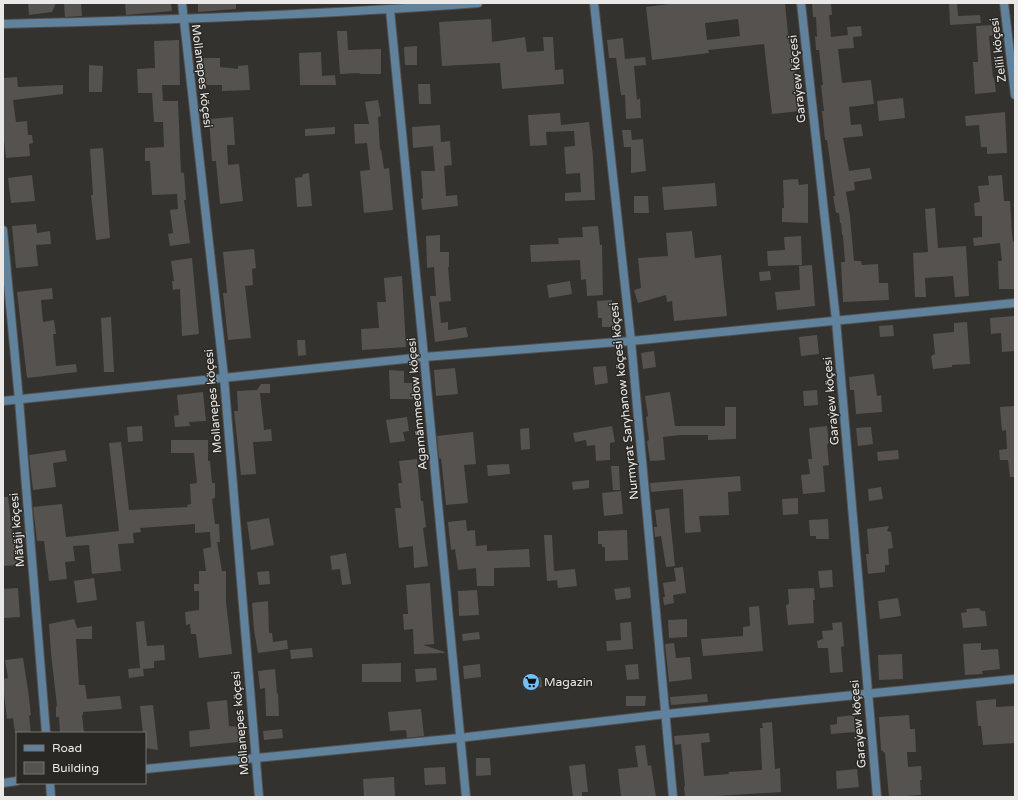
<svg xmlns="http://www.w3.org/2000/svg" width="1018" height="800" font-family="'Varela Round',sans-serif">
  <rect width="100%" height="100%" fill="#34322f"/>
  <g fill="#55524f" fill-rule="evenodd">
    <polygon points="28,3 56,3 52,12 29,15"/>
    <polygon points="64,3 81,3 82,16 65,17"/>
    <polygon points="125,3 171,3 172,11 126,15"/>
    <polygon points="198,3 236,3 236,9 198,12"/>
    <path d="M677,3h108l4,41 3,-1 8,68 -28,3 -8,-70 -56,6 1,3 -57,7 -6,-53zM738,19l2,17 -33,4 -2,-17z"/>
    <polygon points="812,3 831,3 832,15 829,15 831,37 848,35 847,27 861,26 862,36 853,37 854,48 838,49 842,83 871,80 874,104 849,107 851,125 861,124 863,136 843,138 849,171 870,168 872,179 854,182 855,190 846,192 850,216 854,261 861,261 862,265 878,264 879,283 888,283 889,300 843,302 841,262 845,262 843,235 842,235 841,223 840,223 839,213 836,213 833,196 835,196 827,140 825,140 822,111 824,111 821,85 823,85 819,50 816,50 815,36 817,37 816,17 813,17"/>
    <polygon points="949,3 957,3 958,16 980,15 981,23 950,25"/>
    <polygon points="491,19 492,42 525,37 527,52 544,51 543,37 553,37 555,70 563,69 564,84 502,89 500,63 442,66 439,22"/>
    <polygon points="994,25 995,35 989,36 993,78 994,77 996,92 975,94 973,62 978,62 976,26"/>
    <polygon points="337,31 347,31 348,50 381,49 381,74 360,74 359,73 340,74"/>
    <polygon points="623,38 625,59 645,57 646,65 634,66 637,100 640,98 641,118 626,119 625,95 621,95 616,58 609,58 607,40"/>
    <polygon points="179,40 180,85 162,85 163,101 178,101 181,173 184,173 186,200 184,200 190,243 170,246 168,234 173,233 170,210 178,209 177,194 152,195 150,161 145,161 145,148 164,147 163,122 154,122 152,93 138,93 137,69 155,68 154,41"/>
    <polygon points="417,46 417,65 405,65 404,47"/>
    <polygon points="321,52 322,76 335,75 336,85 300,85 299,53"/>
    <polygon points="197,58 220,58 220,67 238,69 238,66 248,65 250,90 222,91 222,85 201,85 201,69 197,68"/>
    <polygon points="89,65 103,66 102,92 89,92"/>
    <polygon points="17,77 18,87 63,85 63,94 13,100 16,122 27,121 28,135 32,135 33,143 29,144 30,156 6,158 3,132 3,78"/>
    <polygon points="418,84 430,84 431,104 419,104"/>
    <polygon points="903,98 905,118 879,121 877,101"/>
    <polygon points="378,100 381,116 378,117 380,150 381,149 384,169 389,168 393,210 364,213 360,171 370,170 367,143 355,144 354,124 369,124 365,102"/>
    <polygon points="1005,112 1007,153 987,154 987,147 981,147 979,125 966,126 965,116"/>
    <polygon points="560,113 561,125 589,122 593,157 595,200 565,201 565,193 581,192 580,173 566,174 564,147 575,146 574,131 546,132 547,145 530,146 528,115"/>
    <polygon points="233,117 235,145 227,145 228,165 239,164 243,201 220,204 216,161 212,161 209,119"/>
    <polygon points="440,125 441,142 450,141 452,165 444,166 446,196 457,195 458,206 422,210 421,199 423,198 421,171 435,171 433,146 413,148 412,127"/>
    <polygon points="335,127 335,134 305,136 305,129"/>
    <polygon points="622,130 631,130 632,140 643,139 646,171 631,173 631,147 624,147"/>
    <polygon points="103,148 110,238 96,240 91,195 93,195 90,149"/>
    <polygon points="309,173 312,206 297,207 295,178 302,177 303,174"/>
    <polygon points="32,175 35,201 11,203 8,178"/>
    <polygon points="1002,175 1004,201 1010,201 1012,234 1013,242 1015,241 1015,289 999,289 998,261 1002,261 1000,243 974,246 973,238 982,237 982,216 975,216 974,203 980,202 978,186 989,185 988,176"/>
    <polygon points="798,179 799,185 808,184 808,223 782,222 782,208 784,208 783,180"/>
    <polygon points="715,183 717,206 664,210 662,187"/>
    <polygon points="634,196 648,196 649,213 634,213"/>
    <polygon points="935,208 938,248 966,246 969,296 955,297 953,276 925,278 926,297 915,297 913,253 928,252 925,209"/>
    <polygon points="36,224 37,233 50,231 51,244 36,245 38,266 16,268 12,226"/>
    <polygon points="598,226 600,245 602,245 603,295 587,296 586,279 581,280 580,260 531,262 530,245 559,244 558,238 583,237 582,227"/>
    <polygon points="692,231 695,258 721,255 727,316 674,321 672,301 667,302 666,295 638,303 634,290 641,288 638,258 668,256 666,233"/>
    <polygon points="440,235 440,252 449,252 449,267 448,267 451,301 439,302 441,323 448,322 448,330 466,327 468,337 435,342 430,296 436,296 434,267 427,268 426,236"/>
    <polygon points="801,236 802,265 768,266 767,251 785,250 784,237"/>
    <polygon points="254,249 256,268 252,269 253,285 245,286 251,338 228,340 223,293 227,293 223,252"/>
    <polygon points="192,258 199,334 182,336 180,289 173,290 172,281 174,281 171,261"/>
    <polygon points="812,265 815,306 777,310 775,292 800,290 799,266"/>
    <polygon points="770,271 771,280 760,281 759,272"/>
    <polygon points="402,276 406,347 362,350 361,329 379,328 377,302 386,302 384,278"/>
    <polygon points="570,281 572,294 549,298 547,285"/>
    <polygon points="52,288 53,299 41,300 43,322 54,320 56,334 53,334 56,366 76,364 77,372 27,378 17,292"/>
    <polygon points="612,300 613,327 602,327 602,318 598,318 597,301"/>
    <polygon points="1014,316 1015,351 1002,352 1001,333 991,334 990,318"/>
    <polygon points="111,317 114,372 104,372 101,318"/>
    <polygon points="967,322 970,364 952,365 952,367 933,369 931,356 935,354 933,334 954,332 954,323"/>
    <polygon points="893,325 894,336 880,337 879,326"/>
    <polygon points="817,335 819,354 801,356 799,337"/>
    <polygon points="297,340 305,340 306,355 298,356"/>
    <polygon points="654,351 656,367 643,369 641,353"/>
    <polygon points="606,366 608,383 595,385 593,367"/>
    <polygon points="455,368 458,394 436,396 434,370"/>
    <polygon points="389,370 404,371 404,383 413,383 414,399 390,399"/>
    <polygon points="874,374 877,396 881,395 882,412 856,414 854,390 850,390 849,377"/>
    <polygon points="261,384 270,384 270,393 260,393 264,430 271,429 272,441 253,442 256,474 241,475 234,411 238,411 237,391 257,390"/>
    <polygon points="817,390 818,405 804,406 803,391"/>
    <polygon points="203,392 206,421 189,422 190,426 175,427 174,416 179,415 177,395"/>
    <polygon points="670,392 675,426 725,426 725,407 736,407 736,439 708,440 708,435 680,435 663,437 665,460 650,461 647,441 649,440 646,417 648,416 645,396"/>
    <polygon points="1015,406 1015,477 1010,477 1008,460 1000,460 999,450 1007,449 1006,430 1002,431 1000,407"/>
    <polygon points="407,417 409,431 403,432 405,441 390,443 386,420"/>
    <polygon points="142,426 143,441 128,442 127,427"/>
    <polygon points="612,426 615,442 610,443 610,460 596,461 595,445 587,446 586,440 575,442 573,433"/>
    <polygon points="827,426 829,443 827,444 829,465 823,466 825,492 803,494 801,475 810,474 808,459 812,459 809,428"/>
    <polygon points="871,427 873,444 858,446 856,428"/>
    <polygon points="529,428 530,449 521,450 520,429"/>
    <polygon points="473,432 476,464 464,465 468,503 446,505 442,467 441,459 439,458 437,436"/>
    <polygon points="171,440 208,440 208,461 210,461 212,483 215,483 215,498 212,499 215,524 219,524 220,542 217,542 222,571 226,571 226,602 232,654 199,658 196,634 191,634 190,624 186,625 185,612 199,610 199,591 194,591 194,584 199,584 199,571 206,571 203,549 211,547 210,532 195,533 195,524 140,528 141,532 133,533 134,543 118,544 121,571 92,574 89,545 73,546 75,561 65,562 67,579 49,581 44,541 37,541 33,507 62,504 66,537 119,531 109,443 121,442 129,510 188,507 187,505 191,504 190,484 197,483 194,453 171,453"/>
    <polygon points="65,450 67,461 53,463 56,487 33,490 29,455"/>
    <polygon points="898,450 899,459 878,461 877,452"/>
    <polygon points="417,459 421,501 423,501 426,527 423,528 428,566 414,568 413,546 399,548 395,508 401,508 398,483 402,483 399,461"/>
    <polygon points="509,464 510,474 488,476 487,465"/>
    <polygon points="611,466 619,466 620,490 613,490"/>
    <polygon points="740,476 741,491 728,492 729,515 699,516 701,532 685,533 683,489 651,492 650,483"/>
    <polygon points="589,480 589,488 573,490 572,482"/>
    <polygon points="881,487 883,499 869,501 868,489"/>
    <polygon points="621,491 623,514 604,516 602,493"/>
    <polygon points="3,497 8,497 14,544 16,544 17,565 3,566"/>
    <polygon points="798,498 798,514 783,515 782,499"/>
    <polygon points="669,508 675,566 666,567 661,536 655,537 654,527 657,527 655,510"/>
    <polygon points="269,518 274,545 251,550 247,522"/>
    <polygon points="828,519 829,539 816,539 816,536 810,536 809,520"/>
    <polygon points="466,520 467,531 475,530 476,546 487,545 487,551 529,549 530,567 494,568 494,586 477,586 476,568 458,570 455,549 451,550 448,522"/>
    <polygon points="889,526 887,531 891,532 893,548 888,549 889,565 885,565 885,572 868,574 866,554 869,554 867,529"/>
    <polygon points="627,530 628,560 605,561 605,547 602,547 602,544 598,544 598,531"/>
    <polygon points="544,535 552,535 554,571 575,569 577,586 558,588 557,580 547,581"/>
    <polygon points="346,553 351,584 342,585 340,569 332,570 330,556"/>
    <polygon points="683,567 686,593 673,595 674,603 664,605 663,597 665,597 663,583 676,581 674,568"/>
    <polygon points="832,570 833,587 820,588 818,571"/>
    <polygon points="269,571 270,584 259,585 257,572"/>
    <polygon points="94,578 97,600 77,603 74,581"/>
    <polygon points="430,583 434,644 423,645 445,652 444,653 414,654 413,629 404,630 403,614 408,614 406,585"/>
    <polygon points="630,587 631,598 616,600 614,589"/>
    <polygon points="18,588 20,617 3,618 3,589"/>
    <polygon points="814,588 815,600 813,600 814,623 788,625 786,605 789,604 788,589"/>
    <polygon points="477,590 479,615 459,616 458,591"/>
    <polygon points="898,598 901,616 880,619 878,601"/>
    <polygon points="268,601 269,633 272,633 273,642 287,640 288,649 258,653 254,630 252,603"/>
    <polygon points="759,606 763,651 703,656 701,639 743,636 743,627 750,626 749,607"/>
    <polygon points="979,608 981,611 985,611 987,626 963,628 961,613 967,612 966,609"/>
    <polygon points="74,619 77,628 92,626 92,639 76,639 79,685 85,685 87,699 120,696 122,709 83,712 83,715 82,715 84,733 60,733 59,717 56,717 56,707 57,706 51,653 49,624"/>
    <polygon points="687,619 687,637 669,638 668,620"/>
    <polygon points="144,621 147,646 164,645 165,660 154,661 154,668 143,669 144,676 129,678 128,669 140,668 136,622"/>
    <polygon points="631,622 633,649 607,651 606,641 621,640 620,623"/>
    <polygon points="842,622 844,646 841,647 843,672 830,673 828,648 818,648 817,641 823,639 822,631 833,630 832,623"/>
    <polygon points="479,632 480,639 463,641 462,634"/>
    <polygon points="674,643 676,658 690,657 692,679 669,682 665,644"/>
    <polygon points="981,643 981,650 998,649 1000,669 982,671 983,674 965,675 963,644"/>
    <polygon points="312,648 313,657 291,659 290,650"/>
    <polygon points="902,654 903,679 879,680 878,655"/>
    <polygon points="23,658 28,690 31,715 29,716 31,733 15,733 13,718 7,719 4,694 3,694 3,679 8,678 5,660"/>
    <polygon points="401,663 401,682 362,682 362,664"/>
    <polygon points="480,664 481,677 464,679 463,666"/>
    <polygon points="638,664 639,679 627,680 625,665"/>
    <polygon points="436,668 437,680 416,682 415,669"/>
    <polygon points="275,669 277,694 278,693 279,716 266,716 265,688 260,689 258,671"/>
    <polygon points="541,677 542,687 524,689 523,678"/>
    <polygon points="707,694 708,702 671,705 670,697"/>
    <polygon points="626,696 646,696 645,706 626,706"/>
    <polygon points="996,699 996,707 1015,706 1015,743 983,745 981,726 978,726 976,701"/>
    <polygon points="227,700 229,726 238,727 239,742 190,747 189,731 210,729 207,702"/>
    <polygon points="153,705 158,750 145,748 145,733 143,733 140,706"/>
    <polygon points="421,709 424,736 407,738 406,730 390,731 388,712"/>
    <polygon points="854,715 855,732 831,734 830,725 837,724 837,717"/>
    <polygon points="909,715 910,729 915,729 916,752 907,752 908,767 921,766 922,780 920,780 921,795 889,797 885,753 881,750 879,717"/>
    <polygon points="772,722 775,769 780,768 781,792 717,796 717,797 685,797 684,787 685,786 681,744 675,745 674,736 709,733 710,742 701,743 704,776 729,774 728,772 762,770 760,728 763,728 762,723"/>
    <polygon points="282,729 283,738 264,740 263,731"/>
    <polygon points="645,745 648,766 651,765 656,797 621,797 618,769 638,767 635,746"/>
    <polygon points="476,758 490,758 491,775 476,776"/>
    <polygon points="585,764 588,792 582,792 582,797 573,797 569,766"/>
    <polygon points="445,767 446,784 425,785 424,768"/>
    <polygon points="857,769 859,787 837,789 836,771"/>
    <polygon points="394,777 395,796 364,797 363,779"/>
  </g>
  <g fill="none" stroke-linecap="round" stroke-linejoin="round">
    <g stroke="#514f4c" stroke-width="10">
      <g id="minor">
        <polyline points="182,3 224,377 259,797"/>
        <polyline points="594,3 631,341 673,797"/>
        <polyline points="801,3 836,320 877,797"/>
        <polyline points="1004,3 1015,95"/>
        <polyline points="390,10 424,357 466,797"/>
        <path d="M3,24c158,-4 317,-9 475,-21"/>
        <polyline points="3,230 19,400 46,733"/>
        <polyline points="3,401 424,357 631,341 1015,303"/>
        <polyline points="145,769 459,738 666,714 1015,679"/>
        <polyline points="3,783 17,781"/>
        <polyline points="50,783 51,797"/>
      </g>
    </g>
    <use href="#minor" stroke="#60829c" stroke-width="8"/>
  </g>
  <defs>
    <g id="supermarket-disc" transform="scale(0.9)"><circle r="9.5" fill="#75c0f6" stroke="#2a2825"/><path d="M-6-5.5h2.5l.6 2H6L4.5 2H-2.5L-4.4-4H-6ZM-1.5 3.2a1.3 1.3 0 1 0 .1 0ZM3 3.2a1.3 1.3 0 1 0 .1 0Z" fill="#111"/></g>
  </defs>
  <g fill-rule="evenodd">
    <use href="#supermarket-disc" x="531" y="682"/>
  </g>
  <g text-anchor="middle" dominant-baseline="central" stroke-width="3" stroke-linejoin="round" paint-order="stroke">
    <g font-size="12" fill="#e9e8e6" stroke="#2a2825">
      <text transform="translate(998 50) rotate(-97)">Zelili köçesi</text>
      <text transform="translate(202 76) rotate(83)">Mollanepes köçesi</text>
      <text transform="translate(797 79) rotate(-96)">Garaýew köçesi</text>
      <text transform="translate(213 401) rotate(-95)">Mollanepes köçesi</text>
      <text transform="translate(624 401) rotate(-96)">Nurmyrat Saryhanow köçesi köçesi</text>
      <text transform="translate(831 401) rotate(-95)">Garaýew köçesi</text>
      <text transform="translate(417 404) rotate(-95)">Agamämmedow köçesi</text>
      <text transform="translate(17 530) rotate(-95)">Mätäji köçesi</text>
      <text transform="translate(240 723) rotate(-95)">Mollanepes köçesi</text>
      <text transform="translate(858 724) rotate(-95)">Garaýew köçesi</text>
    </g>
    <g font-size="12" fill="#e9e8e6" stroke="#2a2825" text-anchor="start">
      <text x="544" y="682">Magazin</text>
    </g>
  </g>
  <rect width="1018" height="800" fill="none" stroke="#e9e8e6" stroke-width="8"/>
  <rect x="16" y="732" width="130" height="52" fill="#2a2825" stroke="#767572"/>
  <rect x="24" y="745" width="20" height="6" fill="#60829c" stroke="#767572"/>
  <text x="52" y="752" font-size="12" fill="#e9e8e6">Road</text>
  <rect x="24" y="762" width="20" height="12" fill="#55524f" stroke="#767572"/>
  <text x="52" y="772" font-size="12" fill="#e9e8e6">Building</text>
</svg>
